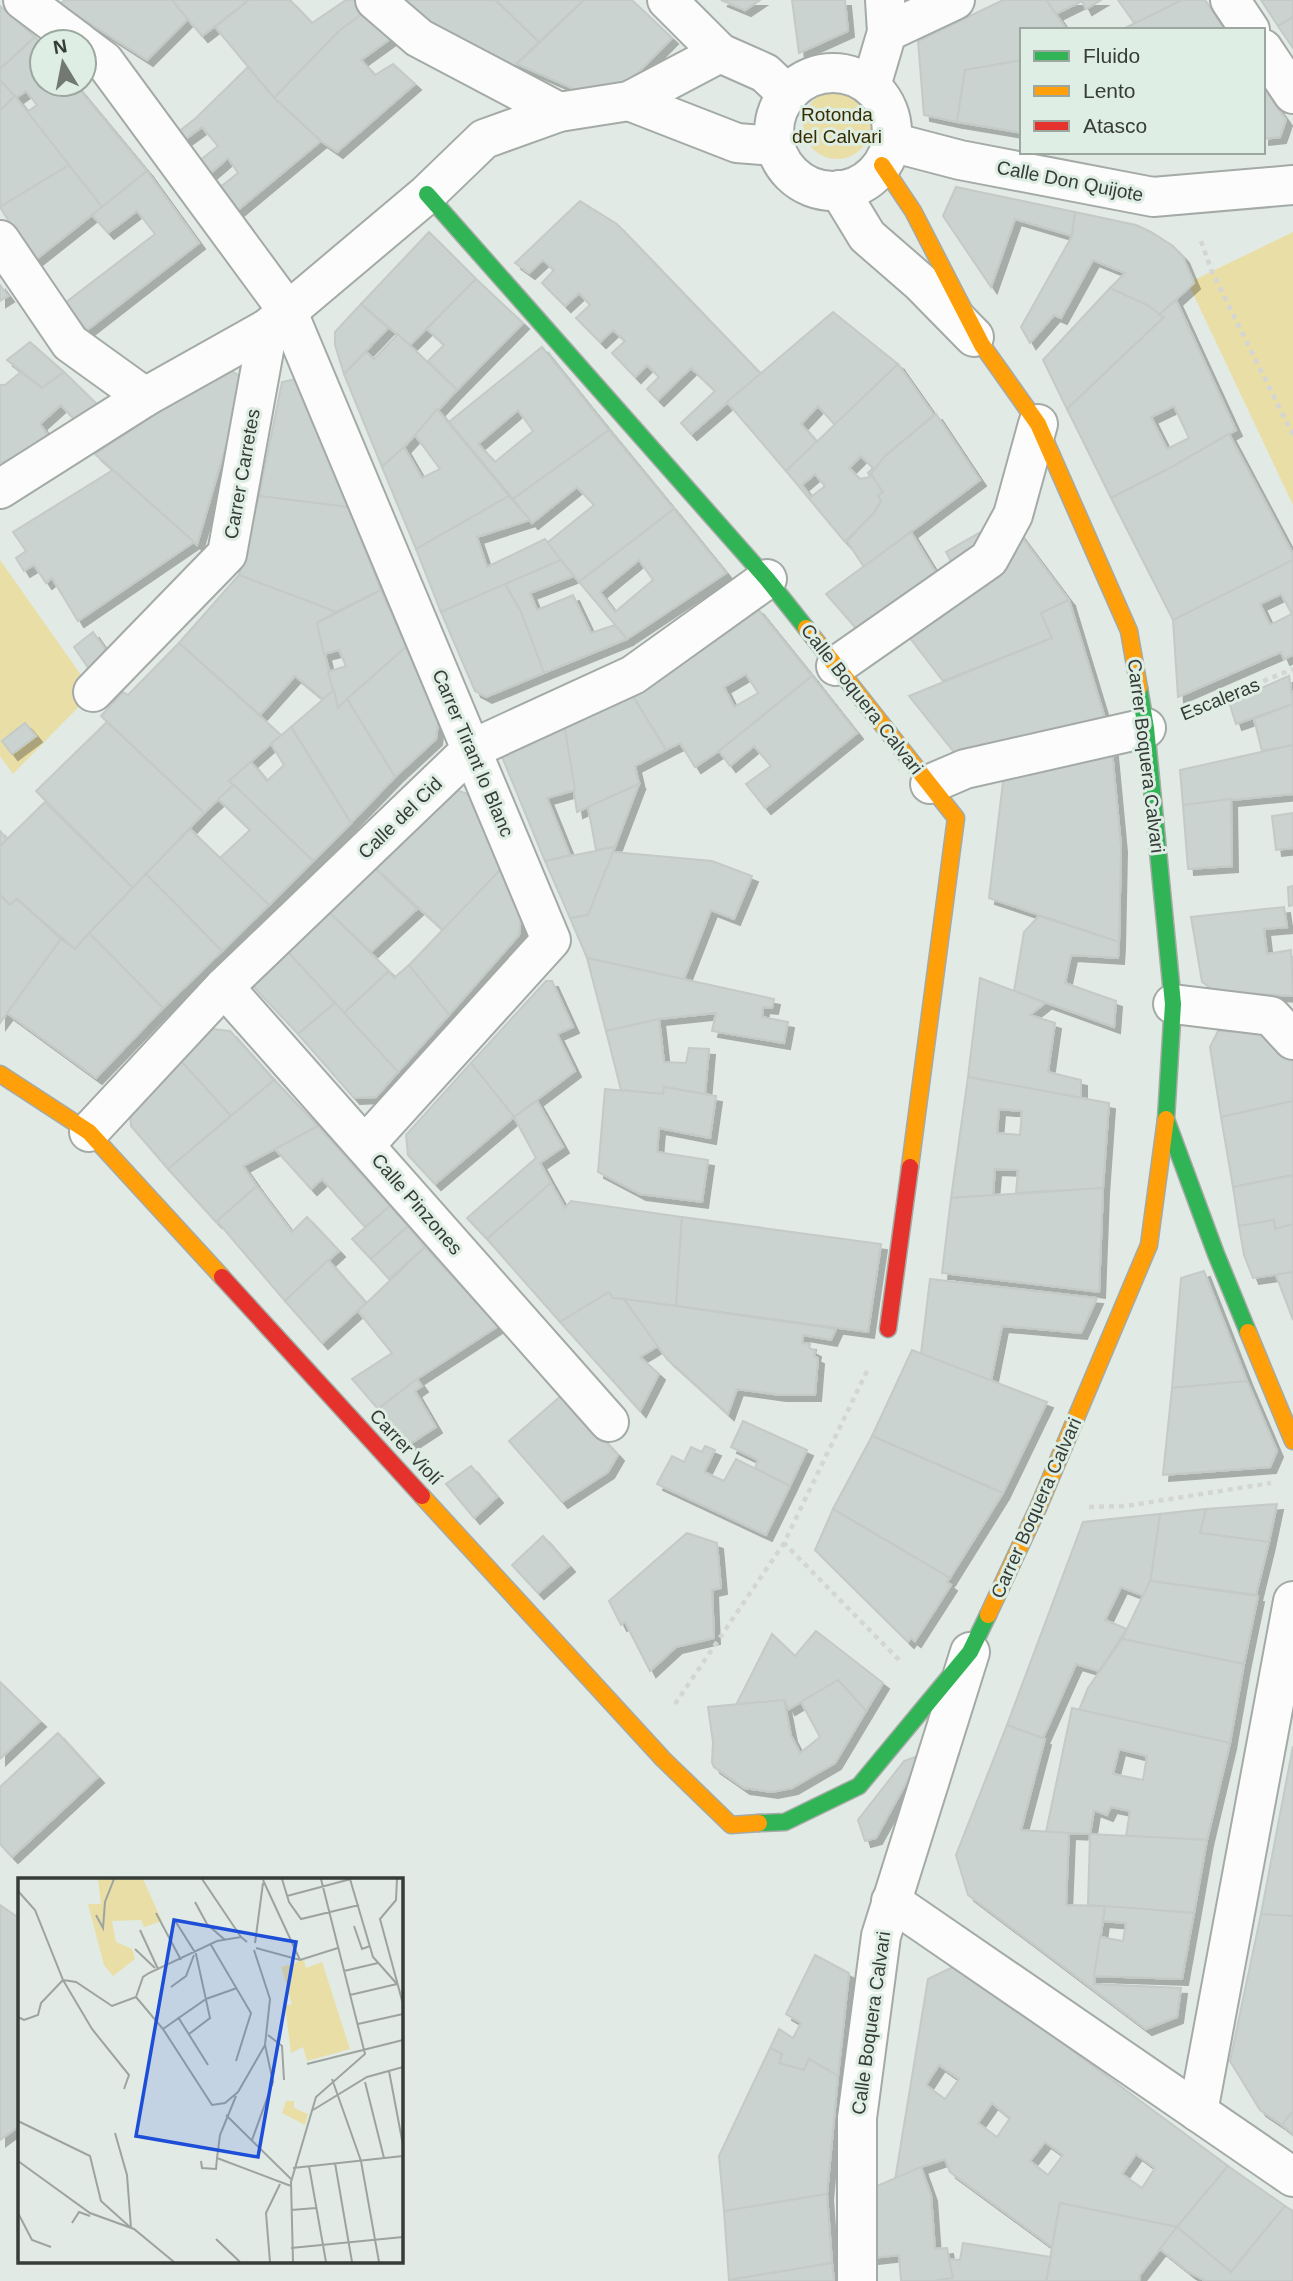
<svg xmlns="http://www.w3.org/2000/svg" width="1293" height="2281" font-family="Arial,sans-serif">
  <defs>
    <filter id="shadow"><feDropShadow dx="6" dy="6" stdDeviation="0" flood-color="#0004"/></filter>
  </defs>
  <rect width="100%" height="100%" fill="#e2eae5"/>
  <g fill="#e9dea5">
    <circle cx="837" cy="125" r="34"/>
    <polygon points="1293,232 1293,505 1188,283"/>
    <polygon points="0,560 93,692 13,774 0,756"/>
  </g>
  <g fill="#cbd3d0" stroke="#c3cac7" stroke-width="2" fill-rule="evenodd" filter="url(#shadow)">
    <polygon points="65,0 172,0 188,19 147,60 60,4"/>
    <polygon points="172,0 249,0 202,36"/>
    <polygon points="249,0 290,0 312,23 346,0 354,0 365,12 339,31 274,98 215,27"/>
    <polygon points="395,0 495,0 539,42 513,67 421,32"/>
    <polygon points="496,0 584,0 539,42"/>
    <polygon points="584,0 632,0 672,38 616,95 583,93 517,64"/>
    <polygon points="721,0 760,0 745,10"/>
    <polygon points="792,0 845,0 848,31 799,53"/>
    <polygon points="1003,0 1046,0 1067,30 1022,30 1022,60 965,70 957,122 924,115 918,41"/>
    <polygon points="1046,0 1101,0 1086,9 1082,1 1056,14"/>
    <polygon points="1118,0 1182,0 1135,24"/>
    <polygon points="1182,0 1205,0 1225,30 1121,30"/>
    <polygon points="1261,0 1293,0 1293,17 1278,26"/>
    <polygon points="0,6 35,37 0,69"/>
    <polygon points="365,12 390,39 361,60 375,75 393,64 415,84 337,152 321,141 274,98 339,31"/>
    <polygon points="1293,17 1293,48 1278,26"/>
    <polygon points="35,37 42,45 42,84 75,84 147,171 102,207 27,112 37,105 26,91 16,98 0,80 0,69"/>
    <polygon points="1022,60 1022,133 957,122 965,70"/>
    <path d="M248,67l26,31 47,43 -94,78 -18,-23 29,-23 -10,-15 -29,25 -31,-43 28,-22zM202,127l16,19 -19,15 -16,-20z"/>
    <polygon points="0,80 15,96 0,111"/>
    <polygon points="1263,87 1286,120 1280,137 1263,139"/>
    <polygon points="15,96 69,165 0,207 0,111"/>
    <polygon points="69,165 102,207 34,261 0,207"/>
    <polygon points="147,171 199,243 87,330 65,303 155,234 137,211 108,233 92,215"/>
    <polygon points="956,187 1075,212 1072,236 1015,219 991,287 943,216"/>
    <polygon points="580,201 617,224 761,374 691,434 681,423 715,391 691,368 658,400 647,389 659,377 647,365 635,377 612,353 625,341 613,330 600,342 576,318 590,305 579,293 565,306 542,283 554,270 543,260 529,273 515,263"/>
    <polygon points="1075,212 1136,225 1151,232 1173,246 1183,257 1194,283 1159,315 1147,305 1110,288 1125,273 1093,260 1061,318 1054,315 1030,343 1021,327 1072,236"/>
    <polygon points="429,232 476,279 410,345 361,304"/>
    <polygon points="476,279 523,323 457,390 428,361 444,345 427,329"/>
    <polygon points="0,285 8,296 0,301"/>
    <polygon points="1110,288 1147,305 1164,317 1067,409 1043,360"/>
    <path d="M1176,300l60,130 -68,39 -57,29 -44,-89 97,-92 -5,-2zM1174,406l15,32 -22,11 -16,-32z"/>
    <polygon points="361,304 388,328 344,374 335,345 335,332"/>
    <polygon points="833,312 898,364 835,425 818,406 801,424 817,442 786,471 727,402"/>
    <polygon points="398,334 457,390 404,447 382,467 344,374 366,352 374,359"/>
    <polygon points="30,342 64,372 42,388 7,360"/>
    <path d="M542,347l67,83 -96,69 -64,-77zM518,410l15,21 -38,31 -17,-18z"/>
    <path d="M898,364l36,51 -49,41 -14,18 12,18 -5,4 3,5 -7,12 -29,29 -59,-71zM861,456l12,12 -5,5 2,4 -10,2 -11,-11zM815,474l10,12 -14,11 -9,-12z"/>
    <polygon points="226,368 245,379 197,545 95,454"/>
    <polygon points="21,372 42,388 64,372 103,410 79,425 61,405 40,424 52,441 0,463 0,385 5,385"/>
    <polygon points="296,379 348,507 259,496 282,382"/>
    <polygon points="437,409 509,496 416,549 382,467 404,447 422,478 440,469 415,435"/>
    <polygon points="936,414 980,480 864,567 847,541 874,513 881,501 878,496 883,492 871,474 885,456"/>
    <polygon points="609,430 674,509 579,582 547,543 594,505 577,487 532,523 513,499"/>
    <polygon points="1229,434 1293,554 1293,560 1173,620 1111,498 1168,469"/>
    <polygon points="113,470 194,542 78,621 52,578 46,583 34,565 24,571 16,558 26,551 13,532"/>
    <polygon points="259,496 348,507 381,590 336,612 239,575"/>
    <polygon points="509,496 530,520 477,537 487,567 545,539 561,560 441,612 416,549"/>
    <path d="M674,509l52,64 -99,66 -48,-57zM639,560l14,20 -38,32 -15,-20z"/>
    <polygon points="911,532 939,578 860,633 826,594"/>
    <polygon points="1018,532 1069,600 1041,613 1052,638 943,681 907,634"/>
    <polygon points="979,533 986,550 954,567 946,552"/>
    <polygon points="561,560 574,576 530,593 537,610 573,595 591,633 615,625 627,639 544,673 521,612 505,584"/>
    <path d="M1293,560v95l-9,4 -3,-7 -103,45 -5,-77zM1281,594l11,20 -22,11 -10,-21z"/>
    <polygon points="239,575 336,612 317,623 334,690 323,699 295,676 260,715 179,643"/>
    <polygon points="505,584 521,612 544,673 486,697 475,691 441,612"/>
    <polygon points="381,590 406,647 338,708 328,672 346,666 339,650 324,654 317,623"/>
    <polygon points="1069,600 1107,725 957,756 909,696 1052,638 1041,613"/>
    <path d="M757,608l55,68 -93,75 -24,16 -15,-24 -14,7 -37,-60zM746,674l12,19 -24,14 -10,-20z"/>
    <polygon points="93,632 114,662 95,678 74,647"/>
    <polygon points="179,643 281,735 229,781 234,785 204,813 101,716 123,692 128,695"/>
    <polygon points="406,647 438,723 436,739 395,777 347,699"/>
    <polygon points="812,676 857,733 765,808 746,784 771,766 754,746 730,766 719,751"/>
    <polygon points="1289,676 1293,704 1236,724 1229,702"/>
    <polygon points="334,690 338,708 347,699 395,777 351,823 291,727"/>
    <polygon points="629,690 666,750 635,766 639,784 577,812 563,717"/>
    <polygon points="1293,704 1293,745 1262,751 1254,719"/>
    <polygon points="563,717 575,790 547,798 570,855 545,861 500,752"/>
    <polygon points="107,722 204,813 133,888 36,791"/>
    <polygon points="25,723 36,736 12,754 2,741"/>
    <polygon points="291,727 351,823 313,861 229,781 251,762 267,781 284,765 271,744"/>
    <polygon points="1293,745 1293,794 1183,805 1180,770"/>
    <polygon points="1112,751 1121,846 1119,942 989,898 1003,782 1017,767"/>
    <polygon points="639,784 615,847 596,850 588,807"/>
    <polygon points="234,785 313,861 269,905 220,858 250,830 218,799"/>
    <polygon points="453,789 468,794 501,869 444,931 374,867"/>
    <polygon points="1231,799 1232,866 1188,869 1183,805"/>
    <polygon points="45,802 133,888 75,949 17,899 10,905 0,895 0,846"/>
    <polygon points="1293,813 1293,848 1276,850 1272,816"/>
    <polygon points="190,829 269,905 222,951 146,874"/>
    <polygon points="0,831 7,839 0,846"/>
    <polygon points="615,847 588,915 570,918 545,861"/>
    <polygon points="613,852 712,861 752,876 734,919 711,910 684,979 587,958 570,918 588,915"/>
    <polygon points="374,867 417,909 371,952 329,912"/>
    <polygon points="501,869 521,915 519,935 449,1015 409,965"/>
    <polygon points="146,874 222,951 163,1008 89,933"/>
    <polygon points="1293,886 1293,905 1289,906 1288,887"/>
    <polygon points="0,895 10,905 17,899 61,939 0,1023"/>
    <polygon points="1284,907 1287,927 1264,929 1267,954 1291,950 1293,996 1215,991 1202,982 1191,917"/>
    <polygon points="329,912 389,971 344,1013 287,951"/>
    <polygon points="1039,916 1119,942 1118,958 1071,955 1065,983 1116,1001 1114,1027 1014,991 1024,932"/>
    <polygon points="89,933 163,1008 96,1078 7,1013 61,939 75,949"/>
    <polygon points="287,951 335,1003 298,1034 252,985"/>
    <polygon points="587,958 774,999 772,1008 763,1007 762,1017 788,1022 784,1043 712,1031 716,1013 659,1019 606,1031"/>
    <polygon points="409,965 449,1015 398,1072 344,1013 389,971 394,978"/>
    <polygon points="980,978 1045,1003 1030,1015 1055,1023 1048,1072 1081,1080 1081,1098 968,1077"/>
    <polygon points="546,981 552,981 573,1027 557,1034 575,1071 514,1117 471,1063"/>
    <polygon points="335,1003 398,1072 376,1097 354,1098 298,1034"/>
    <polygon points="659,1019 664,1062 686,1063 689,1048 709,1049 705,1094 664,1087 663,1094 621,1090 606,1031"/>
    <polygon points="212,1029 230,1031 274,1080 231,1116 180,1060"/>
    <polygon points="1218,1031 1275,1034 1293,1056 1293,1101 1221,1117 1210,1047"/>
    <polygon points="180,1060 231,1116 168,1169 131,1126 130,1109"/>
    <polygon points="471,1063 514,1117 435,1184 408,1155 406,1135"/>
    <path d="M968,1077l141,26 -6,85 -87,5 2,-23 -23,-1 -2,26 -42,3zM999,1109l23,2 -2,24 -23,-2z"/>
    <polygon points="274,1080 318,1126 243,1166 257,1186 216,1222 168,1169"/>
    <polygon points="664,1087 716,1096 710,1138 659,1128 657,1152 708,1160 702,1202 640,1194 598,1172 605,1089 663,1094"/>
    <polygon points="537,1101 563,1147 540,1163 551,1183 487,1239 467,1218 536,1158 514,1117"/>
    <polygon points="1293,1101 1293,1175 1233,1187 1221,1117"/>
    <polygon points="318,1126 390,1206 365,1227 322,1179 311,1189 275,1149"/>
    <polygon points="1293,1175 1293,1224 1275,1229 1274,1220 1239,1226 1233,1187"/>
    <polygon points="551,1183 565,1208 571,1201 682,1217 676,1306 613,1298 609,1292 560,1322 487,1239"/>
    <polygon points="257,1186 292,1232 307,1217 339,1251 285,1301 217,1221"/>
    <polygon points="1103,1188 1099,1292 942,1273 951,1198"/>
    <polygon points="390,1206 408,1226 371,1259 352,1239"/>
    <polygon points="682,1217 881,1244 868,1332 676,1306"/>
    <polygon points="1274,1220 1275,1229 1293,1224 1293,1272 1253,1278 1244,1255 1239,1226"/>
    <polygon points="408,1226 425,1247 389,1279 371,1259"/>
    <polygon points="425,1247 498,1326 417,1379 378,1409 352,1379 392,1353 358,1311"/>
    <polygon points="328,1260 366,1303 322,1343 285,1301"/>
    <polygon points="1204,1271 1247,1381 1172,1388 1181,1278"/>
    <polygon points="1293,1272 1293,1320 1276,1275"/>
    <polygon points="930,1279 1097,1298 1081,1333 1002,1326 991,1381 921,1354"/>
    <polygon points="609,1292 613,1298 624,1299 658,1346 640,1357 659,1374 640,1411 560,1322"/>
    <polygon points="624,1299 676,1306 836,1329 831,1340 803,1335 802,1343 810,1344 809,1348 815,1351 814,1356 818,1358 815,1395 780,1395 737,1389 728,1414 667,1359"/>
    <polygon points="912,1350 1047,1402 1003,1493 872,1436"/>
    <polygon points="417,1379 422,1386 415,1391 436,1427 410,1444 378,1409"/>
    <polygon points="1247,1381 1277,1451 1270,1467 1163,1475 1172,1388"/>
    <polygon points="562,1395 618,1455 608,1472 562,1502 509,1441"/>
    <polygon points="743,1421 807,1450 790,1486 755,1468 758,1460 731,1447"/>
    <polygon points="872,1436 1003,1493 950,1578 833,1509"/>
    <polygon points="705,1446 715,1450 704,1472 724,1481 736,1459 790,1486 766,1535 657,1484 672,1456 684,1462 691,1447 702,1452"/>
    <polygon points="471,1466 497,1497 474,1518 446,1484"/>
    <polygon points="1277,1504 1269,1542 1200,1533 1206,1509"/>
    <polygon points="833,1509 950,1578 947,1582 951,1585 915,1641 911,1638 908,1642 815,1550"/>
    <polygon points="1206,1509 1200,1533 1269,1542 1256,1595 1150,1581 1160,1514"/>
    <polygon points="1160,1514 1150,1583 1144,1596 1121,1587 1105,1620 1127,1629 1099,1671 1076,1664 1043,1738 1007,1725 1083,1522"/>
    <polygon points="687,1533 717,1543 721,1588 712,1590 714,1638 676,1647 650,1671 625,1622 621,1625 609,1601"/>
    <polygon points="543,1536 569,1566 538,1593 512,1565"/>
    <polygon points="1150,1581 1258,1596 1244,1664 1122,1639"/>
    <polygon points="816,1631 883,1683 866,1711 838,1680 789,1709 784,1700 736,1705 772,1634 795,1656"/>
    <polygon points="1122,1639 1244,1664 1230,1743 1079,1710 1088,1688"/>
    <polygon points="838,1680 866,1711 835,1763 792,1788 772,1792 744,1788 714,1767 712,1762 713,1742 708,1707 784,1700 791,1736 800,1753 820,1737 801,1702"/>
    <polygon points="0,1682 40,1721 0,1759"/>
    <path d="M1072,1708l158,35 -23,97 -81,-4 4,-25 -19,-4 -4,8 -13,-5 -4,24 -44,-2zM1119,1749l28,7 -4,24 -30,-6z"/>
    <polygon points="1007,1725 1045,1739 1021,1830 1069,1833 1066,1905 1105,1906 1094,1984 1181,1988 1177,2017 1146,2029 968,1895 956,1855"/>
    <polygon points="58,1733 98,1777 12,1857 0,1844 0,1787"/>
    <polygon points="1293,1746 1293,1916 1261,1914"/>
    <polygon points="915,1757 919,1759 876,1838 865,1841 858,1820 904,1761"/>
    <polygon points="1090,1834 1207,1840 1194,1913 1088,1905"/>
    <polygon points="0,1905 19,1918 19,2126 0,2140"/>
    <polygon points="1105,1906 1194,1913 1182,1979 1094,1976 1100,1937 1123,1941 1126,1923 1103,1921"/>
    <polygon points="1261,1914 1293,1916 1293,2111 1282,2125 1260,2110 1230,2061"/>
    <polygon points="815,1955 849,1973 838,2076 809,2059 804,2070 779,2063 782,2054 770,2048 779,2029 793,2038 801,2023 786,2014"/>
    <path d="M957,1965l271,201 -51,61 -117,-24 -8,44 -102,-75 -5,-13 -24,8 -26,13 33,-201zM939,2065l20,14 -14,20 -19,-14zM992,2103l18,15 -13,19 -19,-14zM1045,2142l18,13 -15,20 -18,-14zM1136,2154l19,14 -13,20 -20,-14z"/>
    <polygon points="770,2048 782,2054 779,2063 804,2070 809,2059 838,2076 827,2194 724,2211 719,2156"/>
    <polygon points="1293,2111 1293,2134 1282,2125"/>
    <polygon points="1228,2166 1285,2206 1231,2272 1177,2227"/>
    <polygon points="921,2167 931,2195 935,2249 947,2248 953,2278 933,2281 901,2281 899,2255 873,2258 865,2191"/>
    <polygon points="827,2194 832,2263 729,2280 724,2211"/>
    <polygon points="1060,2203 1177,2227 1140,2275 1139,2281 1046,2281"/>
    <polygon points="1285,2206 1293,2211 1293,2281 1206,2281 1190,2273 1160,2249 1177,2227 1231,2272"/>
    <polygon points="963,2243 1051,2257 1046,2281 933,2281 953,2278 949,2259 960,2260"/>
    <polygon points="832,2263 834,2281 729,2281 729,2280"/>
  </g>
  <g fill="none" stroke-linecap="round" stroke-linejoin="round">
    <g stroke="#a4aaa6" stroke-width="42">
      <g id="street">
        <polyline points="23,0 79,42"/>
        <polyline points="375,0 419,38 559,112"/>
        <polyline points="667,0 720,53"/>
        <polyline points="1230,0 1250,30"/>
        <polyline points="887,32 955,0"/>
        <polyline points="84,46 104,61 287,310 551,940 365,1145"/>
        <polyline points="1263,49 1293,94"/>
        <circle cx="833" cy="132" r="59"/>
        <polyline points="871,86 887,32 885,0"/>
        <polyline points="629,101 737,143 776,146"/>
        <polyline points="891,142 960,160 1153,197 1293,185"/>
        <polyline points="839,190 867,236 921,283 974,337"/>
        <polyline points="0,240 70,343 145,397"/>
        <polyline points="0,489 145,397 268,328 427,194 484,139 559,112 629,101 720,53 765,73 788,95"/>
        <polyline points="836,666 989,559 1013,515 1038,424"/>
        <polyline points="93,692 227,554 268,328"/>
        <polyline points="930,784 965,769 1146,728"/>
        <polyline points="224,987 609,1422"/>
        <polyline points="1173,1004 1271,1016 1293,1040"/>
        <polyline points="89,1132 224,987 472,749 633,675 767,579"/>
        <polyline points="891,1901 1293,2177"/>
        <polyline points="1198,2112 1293,1601"/>
        <polyline points="857,2281 857,2118 881,1936 970,1652"/>
      </g>
    </g>
    <g stroke="#a4aaa6" stroke-width="19">
      <g id="fast">
        <polyline points="427,194 767,579 806,628"/>
        <polyline points="1139,688 1146,728 1173,1004 1166,1119 1216,1254 1248,1332"/>
        <polyline points="759,1823 785,1822 859,1786 970,1652 988,1615"/>
      </g>
    </g>
    <g stroke="#a4aaa6" stroke-width="19">
      <g id="slow">
        <polyline points="882,165 913,211 982,345 1038,424 1129,631 1139,688"/>
        <polyline points="806,628 956,818 910,1167"/>
        <polyline points="0,1074 89,1132 222,1277"/>
        <polyline points="1248,1332 1293,1441"/>
        <polyline points="422,1496 663,1759 731,1825 759,1823"/>
        <polyline points="988,1615 1038,1508 1149,1245 1166,1119"/>
      </g>
    </g>
    <g stroke="#a4aaa6" stroke-width="19">
      <g id="jam">
        <polyline points="222,1277 422,1496"/>
        <polyline points="888,1329 910,1167"/>
      </g>
    </g>
    <g stroke="#d3d6d4" stroke-width="4.5" stroke-dasharray="5 5" stroke-linecap="butt">
      <polyline points="1201,241 1212,272 1293,435"/>
      <polyline points="1189,711 1293,669"/>
      <polyline points="867,1371 784,1543 902,1663"/>
      <polyline points="1089,1507 1126,1506 1271,1483"/>
      <polyline points="675,1704 784,1543"/>
    </g>
    <use href="#street" stroke="#fbfcfb" stroke-width="38"/>
    <use href="#fast" stroke="#30b455" stroke-width="16"/>
    <use href="#slow" stroke="#ff9f0a" stroke-width="16"/>
    <use href="#jam" stroke="#e5322d" stroke-width="16"/>
  </g>
  <g text-anchor="middle" dominant-baseline="central" stroke-width="6" stroke-linejoin="round" paint-order="stroke">
    <g font-size="19" fill="#372d00" stroke="#dfeee4">
      <text x="837" y="114">Rotonda<tspan x="837" dy="22">del Calvari</tspan></text>
    </g>
    <g font-size="19" fill="#363c38" stroke="#dfeee4">
      <text transform="translate(1070 181) rotate(11)">Calle Don Quijote</text>
      <text transform="translate(242 474) rotate(-80)">Carrer Carretes</text>
      <text transform="translate(862 699) rotate(52)">Calle Boquera Calvari</text>
      <text transform="translate(1220 699) rotate(-22)">Escaleras</text>
      <text transform="translate(473 753) rotate(67)">Carrer Tirant lo Blanc</text>
      <text transform="translate(1146 756) rotate(83)">Carrer Boquera Calvari</text>
      <text transform="translate(400 818) rotate(-44)">Calle del Cid</text>
      <text transform="translate(417 1204) rotate(49)">Calle Pinzones</text>
      <text transform="translate(406 1447) rotate(47)">Carrer Violí</text>
      <text transform="translate(1036 1508) rotate(-66)">Carrer Boquera Calvari</text>
      <text transform="translate(871 2023) rotate(-82)">Calle Boquera Calvari</text>
    </g>
  </g>
  <g transform="translate(18 1878)">
    <rect width="385" height="385" fill="#e2eae5"/>
    <path d="M80,1h45l19,42 -18,6 -3,-7 -29,1 4,21 16,7 3,10 -22,17 -9,-11 -16,-61h13zM286,82l2,8 16,-6 28,87 -43,12 -4,-14 -12,6 -6,-47 7,-2 -11,-37zM268,223h8v7l14,6 -3,11 -23,-12z" fill="#e9dea5"/>
    <path fill="none" stroke="#9da4a0" stroke-width="2" d="M184,1l39,58M264,1l7,23 12,17 58,-14M332,1l23,78 24,27M379,1l-1,21 -16,19 23,85M245,2l37,80M0,13l17,19 28,70 -22,23 -3,12 -14,5 -6,-3M269,18l64,-17M177,24l12,22 18,16M138,35l25,47M78,37l7,13 2,-26 9,-23M156,41l22,35 14,64 -21,16M336,48l8,23 8,-3M122,52l18,39M237,65l8,-60M193,67l40,68 -15,48M238,70l44,12 38,-12M117,71l20,19M326,93l34,-8M45,102l29,49 37,46 -5,14M45,102l13,2 36,24 24,-9M153,109l15,-11 8,-21M332,117l47,-11M118,119l27,32 49,76 13,-2 13,-11 27,-47M118,119l7,-20 6,-4 68,-32 24,-4 6,5M160,139l30,48M340,146l45,-10M145,151l43,-30 31,-11M250,157l14,11 2,34M289,186l96,-24M371,193l14,74M314,201l29,82 18,101M347,204l19,76M218,218l-16,39 -3,23 74,28M295,232l54,-33 36,-10M208,237l65,64M0,243l72,35 11,45 30,27M97,255l12,42 4,53M234,262l21,-58 -8,-37 5,-46 -16,-49M0,283l72,52 44,16 40,33M183,283l1,7 14,1 1,-11M317,285l17,99M291,288l17,96M275,290l110,-12M273,332l25,-2M0,335l14,27 19,7M54,345l7,-11 11,4M198,361l24,23M273,370l112,-11M252,384l-4,-49 14,-29M275,384l-2,-80 25,-85 49,-43 -44,-175"/>
    <path fill="#1d4ed8" fill-opacity="0.15" stroke="#1d4ed8" stroke-width="3.5" d="M156,42l122,22 -38,215 -122,-21z"/>
    <rect width="385" height="385" fill="none" stroke="#363c38" stroke-width="3.5"/>
  </g>
  <rect x="1020" y="28" width="245" height="126" fill="#dfeee4" stroke="#9ba79f" stroke-width="2"/>
  <rect x="1034" y="51" width="35" height="10" fill="#30b455" stroke="#9ba79f" stroke-width="2"/>
  <text x="1083" y="63" font-size="21" fill="#363c38">Fluido</text>
  <rect x="1034" y="86" width="35" height="10" fill="#ff9f0a" stroke="#9ba79f" stroke-width="2"/>
  <text x="1083" y="98" font-size="21" fill="#363c38">Lento</text>
  <rect x="1034" y="121" width="35" height="10" fill="#e5322d" stroke="#9ba79f" stroke-width="2"/>
  <text x="1083" y="133" font-size="21" fill="#363c38">Atasco</text>
  <g transform="translate(63 63) rotate(350)"><circle r="33" fill="#dfeee4" stroke="#9ba79f" stroke-width="2"/>
  <path d="M0-5L12 26L0 18L-12 26Z" fill="#727975"/>
  <text y="-10" font-size="19" font-weight="bold" text-anchor="middle" fill="#363c38">N</text>
  </g>
</svg>
